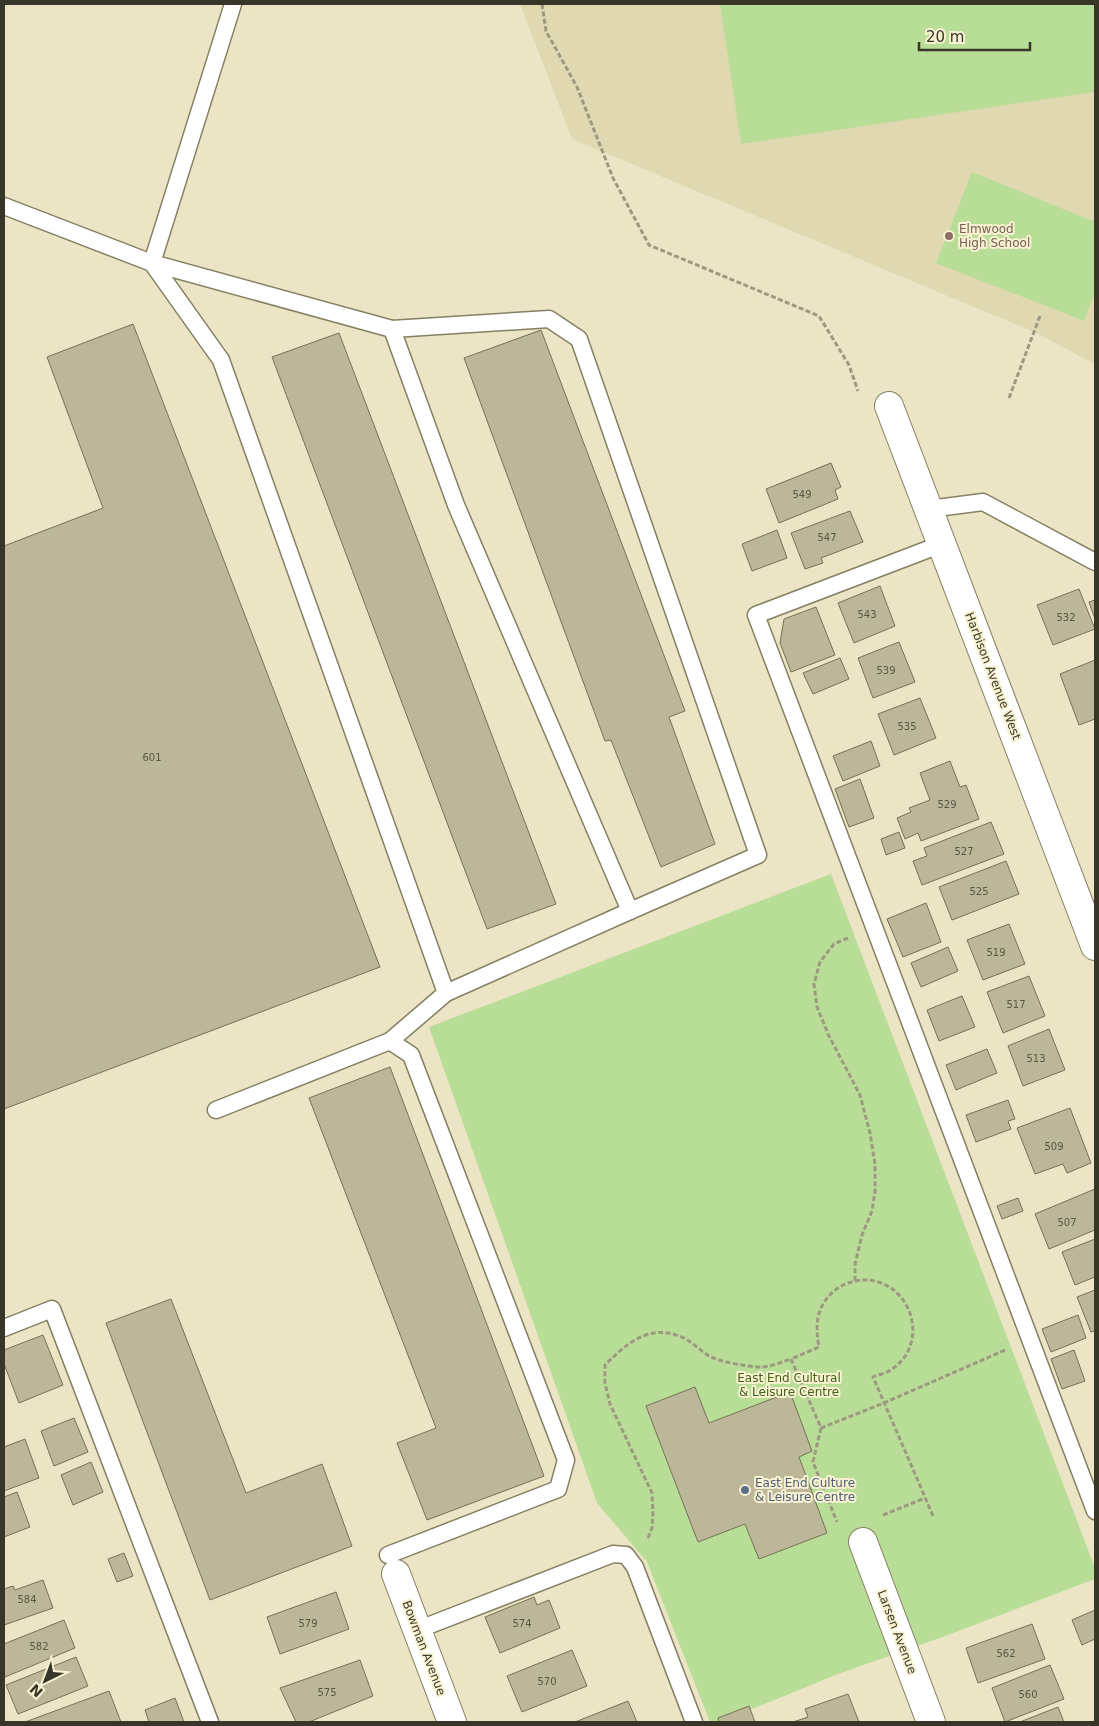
<svg xmlns="http://www.w3.org/2000/svg" width="1099" height="1726" font-family="'DejaVu Sans',sans-serif">
  <rect width="100%" height="100%" fill="#ebe5c5"/>
  <polygon fill="#e0d8b1" points="520,4 1095,4 1095,364 1034,332 572,139"/>
  <g fill="#b8dd96">
    <polygon points="720,4 1095,4 1095,92 741,144"/>
    <polygon points="972,172 1095,222 1095,292 1084,321 936,263"/>
    <polygon points="831,874 1095,1568 1095,1579 948,1635 838,1674 720,1722 710,1722 647,1562 597,1503 429,1027"/>
  </g>
  <g fill="#bdb799" stroke="#767155">
    <polygon points="133,324 380,967 4,1109 4,546 103,508 47,357"/>
    <polygon points="541,330 685,711 669,717 715,844 661,867 611,740 605,741 464,358"/>
    <polygon points="339,333 556,904 487,929 272,357"/>
    <polygon points="831,463 841,487 835,490 838,499 779,523 766,489"/>
    <polygon points="850,511 863,542 821,558 823,563 805,569 791,533"/>
    <polygon points="777,530 787,558 752,571 742,544"/>
    <polygon points="880,586 895,626 854,643 838,603"/>
    <polygon points="1079,589 1095,629 1053,645 1037,605"/>
    <polygon points="1095,600 1095,619 1089,602"/>
    <polygon points="816,607 835,655 791,672 780,643 784,619"/>
    <polygon points="899,642 915,682 873,698 858,658"/>
    <polygon points="840,658 849,679 813,694 803,673"/>
    <polygon points="1095,660 1095,719 1079,725 1060,674"/>
    <polygon points="920,698 936,738 894,755 878,714"/>
    <polygon points="871,741 880,766 843,781 833,756"/>
    <polygon points="950,761 960,787 966,785 979,819 921,841 918,833 905,839 897,818 911,812 909,808 930,800 920,773"/>
    <polygon points="860,779 874,818 849,827 835,789"/>
    <polygon points="991,822 1004,854 922,885 913,861 927,856 924,848"/>
    <polygon points="899,832 905,848 886,855 881,839"/>
    <polygon points="1006,861 1019,894 952,920 939,887"/>
    <polygon points="926,903 941,942 903,957 887,919"/>
    <polygon points="1009,924 1025,964 983,980 967,940"/>
    <polygon points="948,947 958,971 921,987 911,963"/>
    <polygon points="1029,976 1045,1016 1003,1033 987,992"/>
    <polygon points="962,996 975,1027 939,1041 927,1010"/>
    <polygon points="1049,1029 1065,1070 1023,1086 1008,1046"/>
    <polygon points="987,1049 997,1073 956,1090 946,1065"/>
    <polygon points="390,1067 544,1476 427,1520 397,1443 436,1428 309,1098"/>
    <polygon points="1008,1100 1015,1119 1008,1121 1011,1129 976,1142 966,1115"/>
    <polygon points="1070,1108 1091,1163 1067,1173 1063,1164 1035,1174 1017,1128"/>
    <polygon points="1095,1189 1095,1230 1049,1249 1035,1214"/>
    <polygon points="1018,1198 1023,1211 1002,1219 997,1206"/>
    <polygon points="1095,1239 1095,1277 1075,1285 1062,1252"/>
    <polygon points="1095,1290 1095,1331 1091,1332 1077,1297"/>
    <polygon points="171,1299 246,1493 322,1464 352,1546 210,1600 106,1323"/>
    <polygon points="1078,1315 1086,1338 1051,1352 1042,1329"/>
    <polygon points="43,1335 63,1385 19,1403 4,1364 4,1350"/>
    <polygon points="1074,1350 1085,1381 1062,1389 1051,1359"/>
    <polygon points="695,1387 709,1423 790,1392 812,1451 799,1457 827,1533 759,1559 745,1524 698,1542 646,1406"/>
    <polygon points="74,1418 88,1452 54,1466 41,1431"/>
    <polygon points="25,1439 39,1478 4,1491 4,1447"/>
    <polygon points="91,1462 103,1492 73,1505 61,1475"/>
    <polygon points="17,1492 30,1527 4,1537 4,1497"/>
    <polygon points="124,1553 133,1576 117,1582 108,1559"/>
    <polygon points="43,1580 53,1608 4,1625 4,1589 13,1586 15,1590"/>
    <polygon points="336,1592 349,1629 280,1654 267,1617"/>
    <polygon points="534,1597 537,1605 549,1600 560,1628 500,1653 485,1617"/>
    <polygon points="1095,1610 1095,1639 1082,1645 1072,1620"/>
    <polygon points="64,1620 75,1648 5,1677 4,1673 4,1644"/>
    <polygon points="1032,1624 1045,1659 978,1683 966,1648"/>
    <polygon points="572,1650 587,1686 522,1712 507,1676"/>
    <polygon points="76,1657 88,1686 18,1714 6,1685"/>
    <polygon points="360,1660 373,1696 309,1722 296,1722 280,1688"/>
    <polygon points="1050,1665 1064,1699 1005,1722 992,1688"/>
    <polygon points="109,1691 121,1722 25,1722"/>
    <polygon points="848,1694 859,1722 793,1722 808,1717 805,1709"/>
    <polygon points="175,1698 184,1722 149,1722 145,1710"/>
    <polygon points="628,1701 637,1722 575,1722"/>
    <polygon points="749,1706 755,1722 719,1722 718,1718"/>
    <polygon points="1058,1707 1064,1722 1020,1722"/>
  </g>
  <g fill="none" stroke-linecap="round" stroke-linejoin="round">
    <g stroke="#858063" stroke-width="19">
      <g id="service">
        <polyline points="4,206 152,263 233,4"/>
        <polygon points="152,263 392,329 456,505 630,911 446,993 221,360"/>
        <polyline points="392,329 549,319 579,339 758,855 630,911"/>
        <polyline points="929,509 983,502 1095,562"/>
        <polyline points="942,544 756,615 1095,1511"/>
        <polyline points="390,1041 446,993"/>
        <polyline points="216,1110 390,1041 411,1055 566,1460 558,1489 388,1555"/>
        <polyline points="4,1328 52,1309 210,1722"/>
        <polyline points="417,1630 613,1554 626,1555 635,1567 694,1722"/>
      </g>
    </g>
    <g stroke="#858063" stroke-width="30">
      <g id="minor">
        <polyline points="889,406 1095,946"/>
        <polyline points="863,1542 931,1722"/>
        <polyline points="396,1574 452,1722"/>
      </g>
    </g>
    <g stroke="#9d9981" stroke-width="3" stroke-dasharray="5 2.5" stroke-linecap="butt">
      <polyline points="542,4 546,31 577,87 613,178 649,245 819,316 849,365 858,391"/>
      <polyline points="1009,398 1040,316"/>
      <polyline points="848,938 834,944 820,962 814,984 817,1007 829,1036 860,1095 870,1133 875,1164 875,1191 872,1211 862,1235 855,1264 855,1281"/>
      <polyline points="821,1428 813,1462 837,1522"/>
      <polyline points="883,1515 925,1498"/>
      <path d="M933,1516c-20,-47 -40,-93 -60,-139 4,-2 10,-3 14,-5 46,-24 26,-93 -24,-92 -11,1 -21,4 -29,11 -18,16 -19,33 -15,56l-28,12 30,69 63,-25 121,-53"/>
      <path d="M648,1538l4,-10 1,-16 -1,-19 -42,-89 -5,-21v-18c20,-20 43,-41 74,-29 12,4 21,15 32,21 11,5 37,10 50,10 9,0 20,-5 30,-8"/>
    </g>
    <use href="#service" stroke="#fff" stroke-width="16"/>
    <use href="#minor" stroke="#fff" stroke-width="28"/>
  </g>
  <circle fill="#8d6e63" stroke="#f8f2d2" stroke-width="2" cx="949" cy="236" r="5"/>
  <circle fill="#5c6f8a" stroke="#f8f2d2" stroke-width="2" cx="745" cy="1490" r="5"/>
  <g text-anchor="middle" dominant-baseline="central" stroke-width="4" stroke-linejoin="round" paint-order="stroke">
    <g font-size="10" fill="#595645">
      <text x="802" y="494">549</text>
      <text x="827" y="537">547</text>
      <text x="867" y="614">543</text>
      <text x="1066" y="617">532</text>
      <text x="886" y="670">539</text>
      <text x="907" y="726">535</text>
      <text x="152" y="757">601</text>
      <text x="947" y="804">529</text>
      <text x="964" y="851">527</text>
      <text x="979" y="891">525</text>
      <text x="996" y="952">519</text>
      <text x="1016" y="1004">517</text>
      <text x="1036" y="1058">513</text>
      <text x="1054" y="1146">509</text>
      <text x="1067" y="1222">507</text>
      <text x="27" y="1599">584</text>
      <text x="308" y="1623">579</text>
      <text x="522" y="1623">574</text>
      <text x="39" y="1646">582</text>
      <text x="1006" y="1653">562</text>
      <text x="547" y="1681">570</text>
      <text x="327" y="1692">575</text>
      <text x="1028" y="1694">560</text>
    </g>
    <g font-size="12" fill="#785e54" stroke="#f8f2d2" text-anchor="start">
      <text x="959" y="229">Elmwood<tspan x="959" dy="14">High School</tspan></text>
    </g>
    <g font-size="12" fill="#383629" stroke="#f8f2d2">
      <text transform="translate(993 676) rotate(69)">Harbison Avenue West</text>
      <text transform="translate(897 1632) rotate(69)">Larsen Avenue</text>
      <text transform="translate(424 1648) rotate(69)">Bowman Avenue</text>
    </g>
    <g font-size="12" fill="#406117" stroke="#f8f2d2">
      <text x="789" y="1378">East End Cultural<tspan x="789" dy="14">&amp; Leisure Centre</tspan></text>
    </g>
    <g font-size="12" fill="#4e5e75" stroke="#f8f2d2" text-anchor="start">
      <text x="755" y="1483">East End Culture<tspan x="755" dy="14">&amp; Leisure Centre</tspan></text>
    </g>
  </g>
  <rect width="1099" height="1726" fill="none" stroke="#383629" stroke-width="10"/>
  <g transform="translate(45 1681) rotate(222)" stroke="#f8f2d2" stroke-width="4" paint-order="stroke">
  <path d="M0-4L9 19L0 12L-9 19Z" fill="#383629"/>
  <text y="-8" font-size="14" font-weight="bold" text-anchor="middle" fill="#383629">N</text>
  </g>
  <path d="M919 42v8h111v-8" fill="none" stroke="#383629" stroke-width="2.5"/>
  <text x="926" y="42" font-size="15" fill="#383629" stroke="#f8f2d2" stroke-width="4" paint-order="stroke">20 m</text>
</svg>
